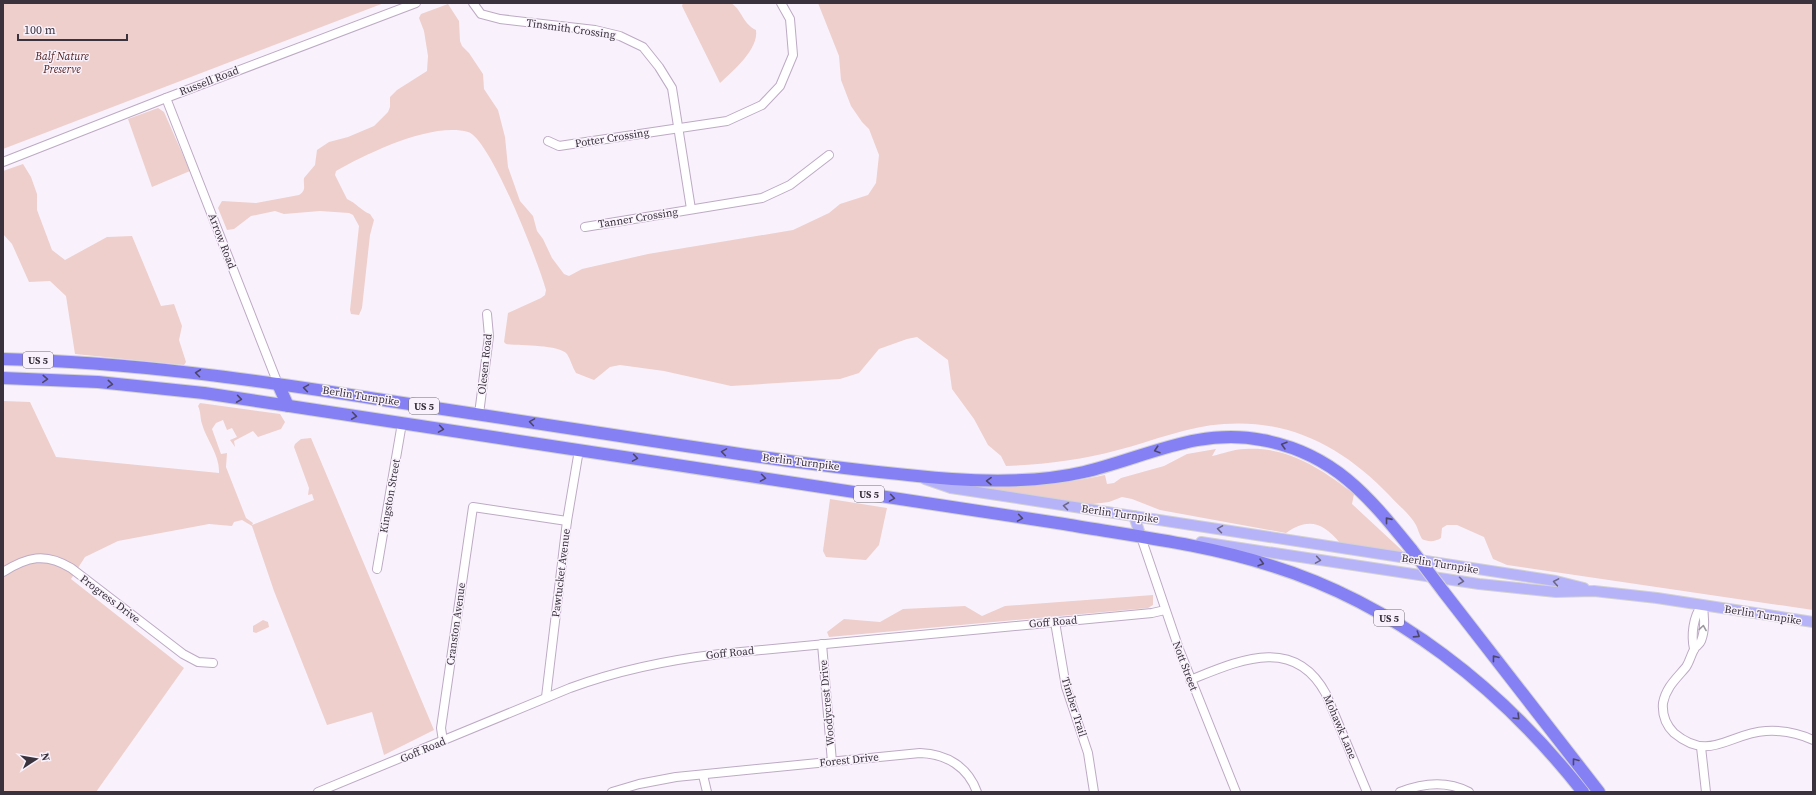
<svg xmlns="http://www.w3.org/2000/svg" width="1816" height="795" font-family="'Source Serif 4',serif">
  <rect width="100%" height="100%" fill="#f9f2fc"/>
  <g fill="#eecfcc">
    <polygon points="3,3 384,3 3,149"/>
    <path d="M683,3h48c12,8 11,20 25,27 3,19 -23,41 -36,53l-38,-77z"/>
    <path d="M818,3h995v607l-306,-45 -14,-6 -9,-22 -27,-12h-10l-5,3 -1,10c-6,4 -13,4 -19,1 -3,-5 -4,-10 -6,-14 -6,-11 -18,-20 -26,-29 -46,-48 -99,-77 -166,-72 -36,2 -71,17 -106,26 -36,10 -77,15 -112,16l-5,-10 -13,-11 -14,-26 -22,-30 -4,-29 -31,-23 -10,2 -28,10 -20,24 -19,6 -109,7 -67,-15 -44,-6 -10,2 -16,13 -18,-7c-4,-6 -5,-13 -9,-19 -8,-10 -49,-8 -61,-10l-2,-2 4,-29 33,-15 4,-3 1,-5c-7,-26 -56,-152 -78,-158 -36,-10 -100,21 -132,39l-1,4 12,24c9,4 15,12 23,15l4,6 -4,15 -8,73 -3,7 -8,-1 -1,-4 9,-84 -6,-11 -4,-2 -29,-2 -36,3 -9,-3 -24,5 -17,13 -7,1 -9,-22 4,-7 34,2 43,-8c8,-5 4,-9 5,-17l11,-13 2,-15 12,-8 19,-5 26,-11 14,-14 2,-5v-10l7,-7 30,-19 1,-15 -4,-25 -5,-13 2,-4 27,-10 11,17 1,20 2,5 7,7 14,21 1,15 14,21 7,27 3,30 12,34 13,15 4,15 6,8 9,19 12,16 5,2 13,-7 66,-15 145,-24 36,-17 11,-9 28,-9 8,-12 3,-28 -10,-26 -7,-7 -11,-16 -10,-26 -2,-24z"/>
    <polygon points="158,108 164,112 190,171 152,187 128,119"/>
    <polygon points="23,164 31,177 37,194 37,210 52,250 65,260 107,237 132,236 161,306 174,304 182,326 179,340 186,362 184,365 75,354 66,296 50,281 29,282 12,244 3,234 3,171"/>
    <path d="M3,401l27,1 26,55 163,16c1,-18 -13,-34 -17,-49 -2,-6 -1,-12 -4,-18l2,-3 80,11 5,8 -4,7 -23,8 -5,-6 -19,10 1,6 -5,-7 7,-3 -5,-9 -5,2 -4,-10 -7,3 -4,6 9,25 6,-1 -1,14 20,51 7,5 -1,2 62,-25 -2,-6 -4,1 1,-7 -15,-41 1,-3 6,-5 10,-1 123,292 -50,25 -12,-43 -45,13 -53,-134 -22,-65 -10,-6 -8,2 -2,4 -23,-2 -91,17 -33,16 -14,22 113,89 -88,124h-93z"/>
    <path d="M1216,449l-4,7c10,-2 22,-7 33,-7 42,-3 77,20 109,45l-2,10 56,52 -32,-8 -36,-5c-17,-20 -31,-26 -54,-10l-126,-23 -28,-11 -10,-2 -13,5 -24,3 -119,-19c47,1 93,-1 139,-11l2,9 7,-1 7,-5 43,-12 23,-12z"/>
    <polygon points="830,499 887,508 879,545 866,560 826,557 823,551"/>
    <polygon points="1153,595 1153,605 1148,608 829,637 827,632 844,619 880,622 903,609 965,606 982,616 1005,606"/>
    <polygon points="263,620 268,622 269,627 256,633 253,632 253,626"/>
  </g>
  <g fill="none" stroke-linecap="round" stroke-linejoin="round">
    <g stroke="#bdaac4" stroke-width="10">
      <g id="minor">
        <polyline points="473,3 481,14 500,19 595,30 620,36 643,47 659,67 672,88 691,209"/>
        <polyline points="166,98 278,384"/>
        <polyline points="548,141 559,146 727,121 762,105 780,86 793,55 790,19 781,3"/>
        <polyline points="3,162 166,98 416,3"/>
        <polyline points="585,227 762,198 790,185 829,155"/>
        <polyline points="479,414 489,336 487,314"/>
        <polyline points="1141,537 1179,649 1236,792"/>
        <polyline points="377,569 402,423"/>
        <path d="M3,572c24,-15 42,-20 68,-4l112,86 15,8 15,1"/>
        <path d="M1702,605c3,10 3,26 -1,36 -1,3 -5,5 -6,7 -4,6 -5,13 -9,19 -9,11 -20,20 -23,36 -1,11 3,22 11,30 36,30 55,0 92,-2 16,-1 32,2 47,9"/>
        <polyline points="1055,622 1066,687 1088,753 1094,792"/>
        <polyline points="822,644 832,762"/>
        <path d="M1694,649c-3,-14 -1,-32 8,-44"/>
        <path d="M1190,680c48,-19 104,-46 136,14l41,98"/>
        <polyline points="546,697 567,521 579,450"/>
        <polyline points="443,741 441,728 473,507 567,521"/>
        <polyline points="1701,747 1706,792"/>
        <polyline points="703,775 707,792"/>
        <path d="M318,792l252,-104c49,-18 98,-28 150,-34l432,-41 13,-3"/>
        <path d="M612,792l27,-8 37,-7 244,-24c27,1 48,14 57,39"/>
        <path d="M1400,792c23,-9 46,-12 69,0"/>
      </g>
    </g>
    <g stroke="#d4d2d4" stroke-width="12">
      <g id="major">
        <polyline points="925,479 951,488 1556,581 1584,588"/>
        <polyline points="1134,516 1141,537 1147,537"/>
        <polyline points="1201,542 1479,584 1556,592 1594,591 1657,598 1813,622"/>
      </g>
    </g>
    <g stroke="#d4d2d4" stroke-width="14">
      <g id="highway">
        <path d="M3,359c128,3 254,21 380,41 90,13 180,27 270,41 99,15 198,30 299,38 44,3 89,3 132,-7 60,-14 115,-45 178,-32 72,13 107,57 150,110"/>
        <path d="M3,378l95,4 106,11 860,131c69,12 139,20 205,41 127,39 233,124 314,227"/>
        <polyline points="278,384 288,406"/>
        <polyline points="1443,591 1599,792"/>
      </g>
    </g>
    <use href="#minor" stroke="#fff" stroke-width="8"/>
    <use href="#major" stroke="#b6b3f9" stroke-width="10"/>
    <use href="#highway" stroke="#8581f5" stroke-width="12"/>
    <g stroke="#d4d2d4" stroke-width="14" stroke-linecap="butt">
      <polyline id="highway-bridge" points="1412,550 1443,591"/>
    </g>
    <use href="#highway-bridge" stroke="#8581f5" stroke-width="12"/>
  </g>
  <defs><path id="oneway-chevron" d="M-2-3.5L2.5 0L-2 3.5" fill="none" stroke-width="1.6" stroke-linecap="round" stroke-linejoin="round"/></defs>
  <g stroke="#4d466b">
    <use href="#oneway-chevron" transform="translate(198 373) rotate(-173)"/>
    <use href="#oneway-chevron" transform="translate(45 379) rotate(3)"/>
    <use href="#oneway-chevron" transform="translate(110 384) rotate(5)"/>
    <use href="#oneway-chevron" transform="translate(306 388) rotate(-171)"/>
    <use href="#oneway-chevron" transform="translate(239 399) rotate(8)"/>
    <use href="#oneway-chevron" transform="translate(354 416) rotate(8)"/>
    <use href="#oneway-chevron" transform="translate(532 422) rotate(-171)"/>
    <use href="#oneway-chevron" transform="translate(441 429) rotate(9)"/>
    <use href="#oneway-chevron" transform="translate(1284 445) rotate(-164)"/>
    <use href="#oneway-chevron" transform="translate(1157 450) rotate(162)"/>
    <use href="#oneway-chevron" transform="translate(724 452) rotate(-171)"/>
    <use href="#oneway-chevron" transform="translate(635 458) rotate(9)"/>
    <use href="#oneway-chevron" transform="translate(763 478) rotate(9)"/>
    <use href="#oneway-chevron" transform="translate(989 481) rotate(-179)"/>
    <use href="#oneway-chevron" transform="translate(892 498) rotate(9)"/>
    <use href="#oneway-chevron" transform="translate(1020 518) rotate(9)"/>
    <use href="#oneway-chevron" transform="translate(1388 520) rotate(-129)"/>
    <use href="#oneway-chevron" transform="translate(1261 563) rotate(16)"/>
    <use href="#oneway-chevron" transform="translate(1417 635) rotate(33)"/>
    <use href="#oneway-chevron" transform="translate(1495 658) rotate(-128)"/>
    <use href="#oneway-chevron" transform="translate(1517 717) rotate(45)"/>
    <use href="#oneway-chevron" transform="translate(1575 761) rotate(-128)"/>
  </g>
  <g stroke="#6c6688">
    <use href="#oneway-chevron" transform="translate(1066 506) rotate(-172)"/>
    <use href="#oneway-chevron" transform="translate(1220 529) rotate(-171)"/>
    <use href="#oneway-chevron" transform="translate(1318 560) rotate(9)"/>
    <use href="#oneway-chevron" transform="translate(1461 581) rotate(8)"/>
    <use href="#oneway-chevron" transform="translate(1556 582) rotate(-170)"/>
  </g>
  <use stroke="#9c989e" href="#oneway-chevron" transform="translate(1703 628) rotate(-81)"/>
  <g text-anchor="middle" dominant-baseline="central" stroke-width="3" stroke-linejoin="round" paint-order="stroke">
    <g fill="#f9f2fc" stroke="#736c76" stroke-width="1">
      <rect x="23" y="352" width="30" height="16" rx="3"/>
      <rect x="409" y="398" width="30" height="16" rx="3"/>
      <rect x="854" y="486" width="30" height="16" rx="3"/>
      <rect x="1374" y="610" width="30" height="16" rx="3"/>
    </g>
    <g font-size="10" font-weight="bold" fill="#3a323d">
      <text x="38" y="360">US 5</text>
      <text x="424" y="406">US 5</text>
      <text x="869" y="494">US 5</text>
      <text x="1389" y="618">US 5</text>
    </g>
    <g font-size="11" fill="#3a323d" stroke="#f9f2fc">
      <text transform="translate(571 29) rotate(8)">Tinsmith Crossing</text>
      <text transform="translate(209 81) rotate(-21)">Russell Road</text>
      <text transform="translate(612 138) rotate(-9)">Potter Crossing</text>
      <text transform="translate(638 218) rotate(-9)">Tanner Crossing</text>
      <text transform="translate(222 241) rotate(69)">Arrow Road</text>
      <text transform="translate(485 364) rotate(-84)">Olesen Road</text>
      <text transform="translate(361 396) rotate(9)">Berlin Turnpike</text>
      <text transform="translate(801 462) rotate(7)">Berlin Turnpike</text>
      <text transform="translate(390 496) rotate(-80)">Kingston Street</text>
      <text transform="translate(1120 514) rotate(8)">Berlin Turnpike</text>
      <text transform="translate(1440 564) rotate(9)">Berlin Turnpike</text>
      <text transform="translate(561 573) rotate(-83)">Pawtucket Avenue</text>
      <text transform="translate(110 599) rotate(37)">Progress Drive</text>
      <text transform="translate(1763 615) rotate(9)">Berlin Turnpike</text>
      <text transform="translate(1053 622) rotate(-5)">Goff Road</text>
      <text transform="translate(456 624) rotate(-82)">Cranston Avenue</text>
      <text transform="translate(730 653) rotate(-6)">Goff Road</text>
      <text transform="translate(1185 666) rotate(69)">Nott Street</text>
      <text transform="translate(827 703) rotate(-95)">Woodycrest Drive</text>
      <text transform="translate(1074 707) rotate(73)">Timber Trail</text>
      <text transform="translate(1340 727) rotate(67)">Mohawk Lane</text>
      <text transform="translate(423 750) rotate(-23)">Goff Road</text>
      <text transform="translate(849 760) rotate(-6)">Forest Drive</text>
    </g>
    <g font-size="11" font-style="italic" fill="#4c1c19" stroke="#f9f2fc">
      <text x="62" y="56">Balf Nature<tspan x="62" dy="13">Preserve</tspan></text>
    </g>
  </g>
  <rect width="1816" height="795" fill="none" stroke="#3a323d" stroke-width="8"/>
  <g transform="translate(36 759) rotate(78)" stroke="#f9f2fc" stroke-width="3" paint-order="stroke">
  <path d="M0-3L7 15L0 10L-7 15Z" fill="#3a323d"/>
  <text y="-6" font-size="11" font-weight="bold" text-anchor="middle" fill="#3a323d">N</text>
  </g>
  <path d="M18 34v6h109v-6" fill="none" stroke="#3a323d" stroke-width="2"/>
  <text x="24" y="34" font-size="12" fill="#3a323d" stroke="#f9f2fc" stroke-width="3" paint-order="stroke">100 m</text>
</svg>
